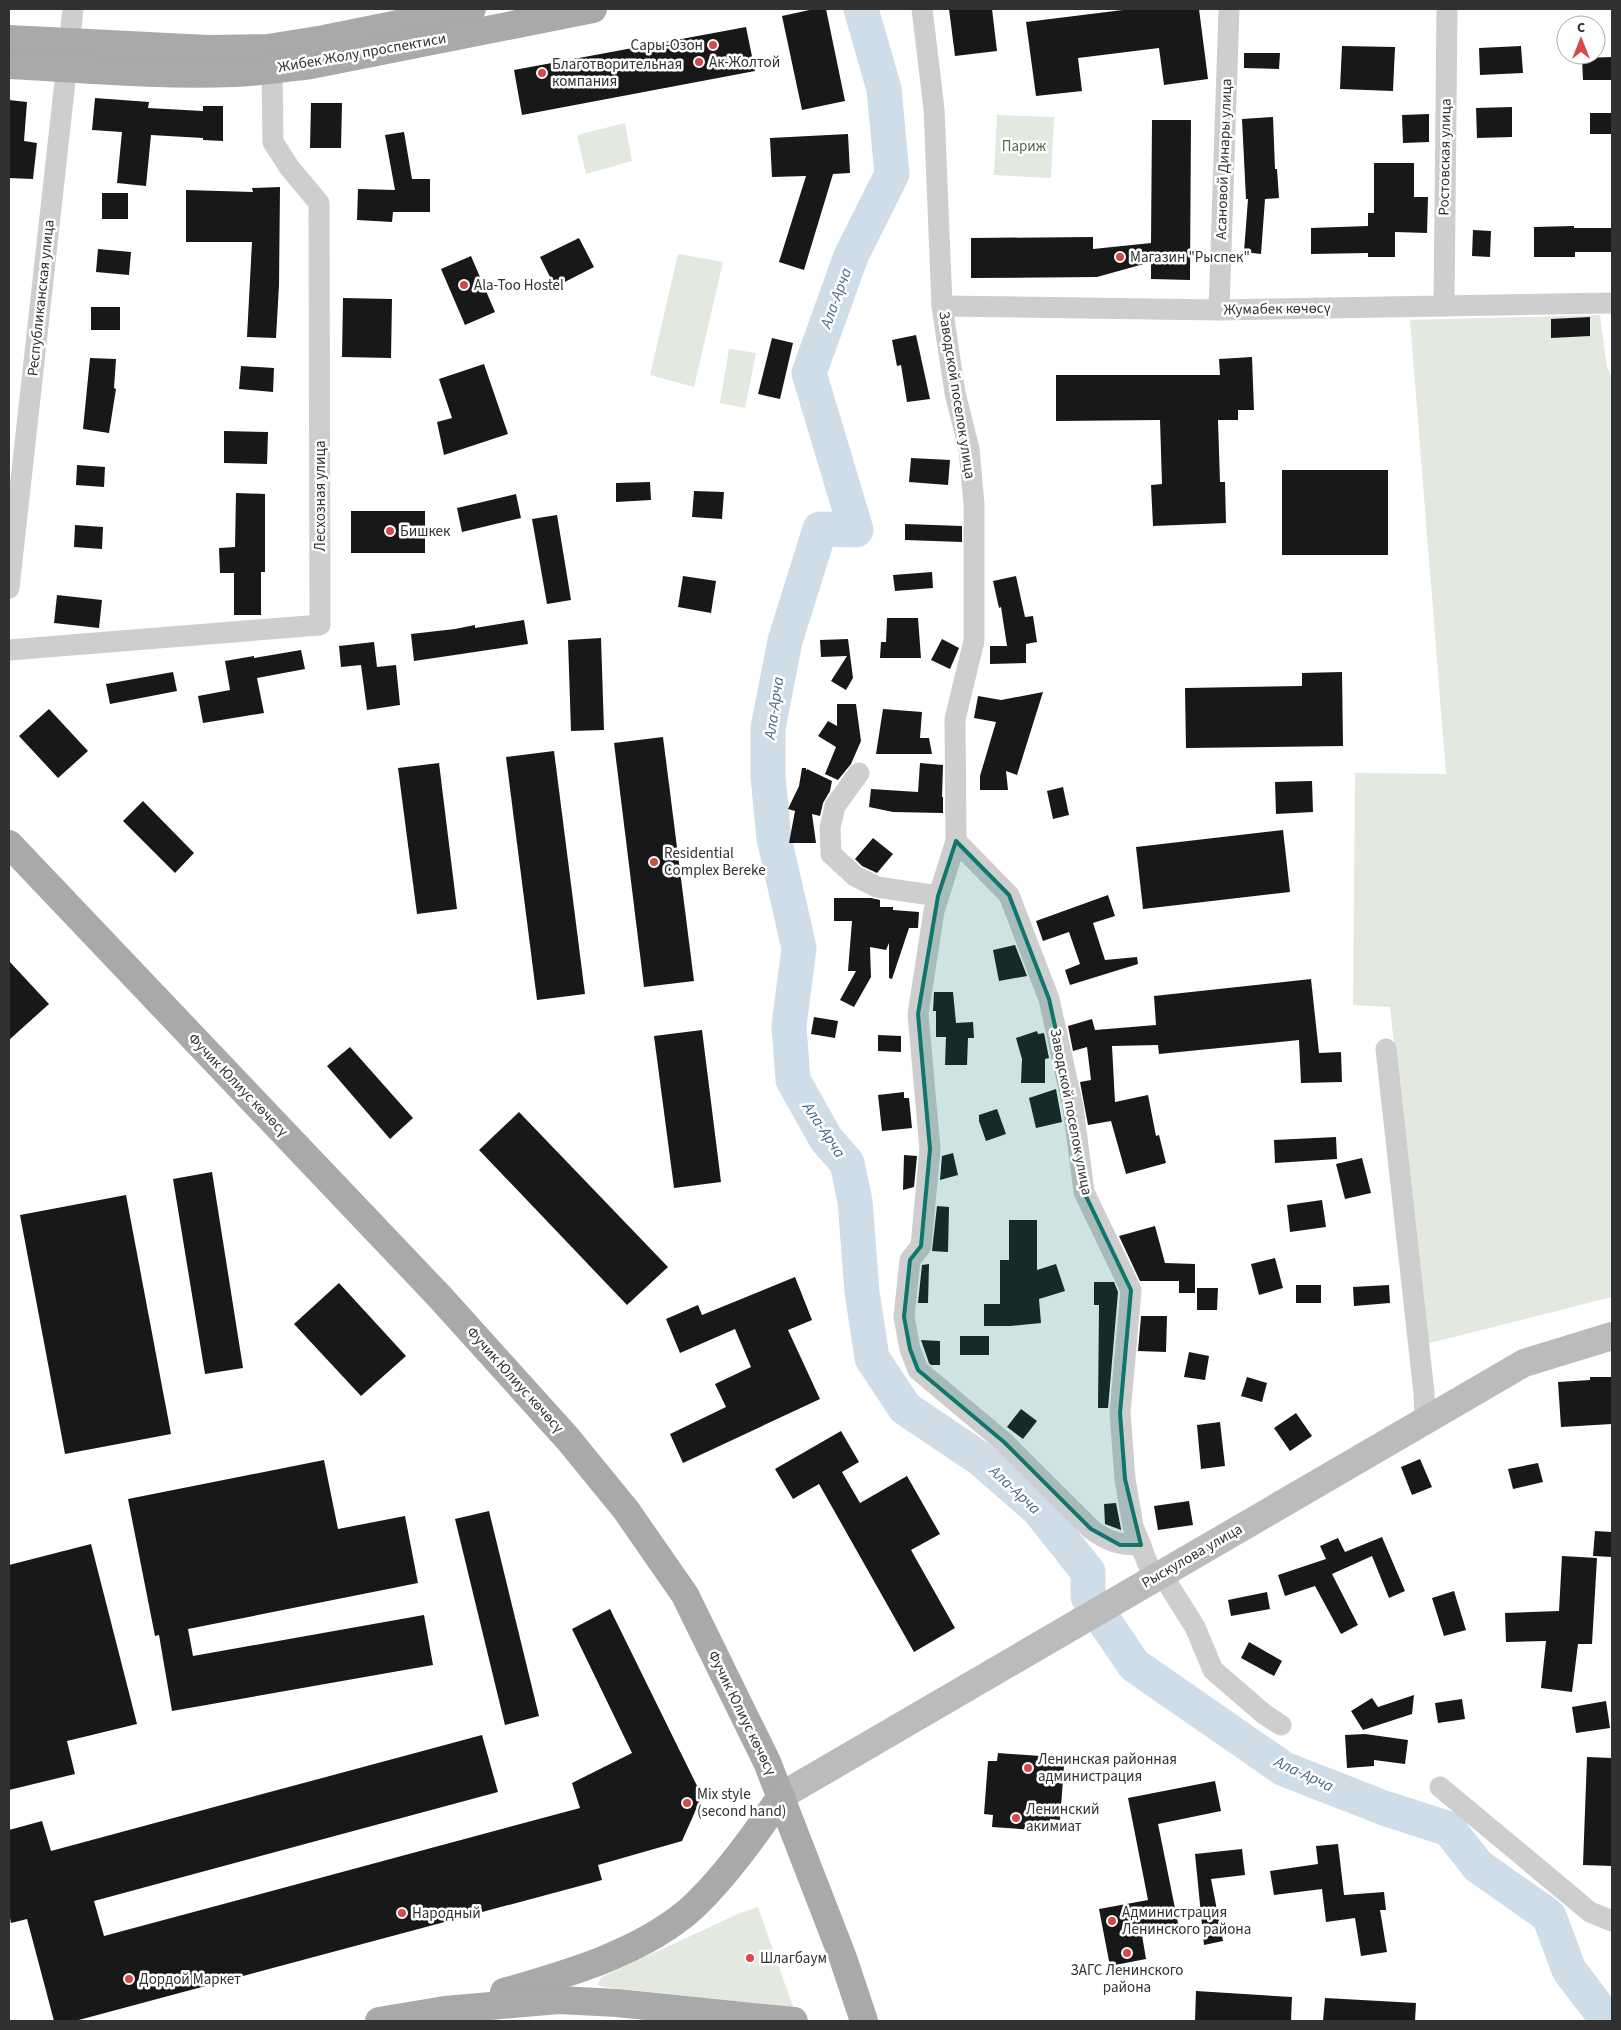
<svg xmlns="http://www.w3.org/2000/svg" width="1621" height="2030" font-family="'Source Sans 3',sans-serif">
  <rect width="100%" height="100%" fill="#fff"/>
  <g fill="#e3e9de">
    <polygon points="997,115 1054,117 1051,178 994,175"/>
    <polygon points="625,123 632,161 586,174 577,135"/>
    <polygon points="678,254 723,262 694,387 650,375"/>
    <polygon points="1600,315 1607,367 1612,377 1612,1297 1426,1344 1390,1007 1353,1005 1355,773 1446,774 1410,320"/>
    <polygon points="729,349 756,353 745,408 720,403"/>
    <polygon points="758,1907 793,2007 603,1987 598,1985 600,1979 604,1976 738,1914"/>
  </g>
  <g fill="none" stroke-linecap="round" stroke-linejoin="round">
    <polyline stroke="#cfdde9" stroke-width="35" points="861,9 884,89 892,174 851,256 809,373 856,530 820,529 785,641 768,728 768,777 774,838 799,948 789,1026 793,1080 826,1139 847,1163 855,1201 862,1292 872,1358 905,1408 982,1460 1039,1510 1088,1572 1088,1597 1134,1665 1284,1769 1384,1808 1449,1829 1478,1866 1549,1916 1569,1970 1608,2021"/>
  </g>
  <g fill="#181818">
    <polygon points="814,9 826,9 845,101 802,110 782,16"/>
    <polygon points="949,9 992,9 997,51 955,56"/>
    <polygon points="1131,9 1199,9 1208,79 1164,85 1159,48 1078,58 1082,91 1036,96 1026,22"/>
    <polygon points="746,27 755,71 522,115 514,70"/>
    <polygon points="1342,46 1395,47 1393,91 1340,89"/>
    <polygon points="1521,46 1523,73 1480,75 1479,48"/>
    <polygon points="1244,53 1280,53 1279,69 1244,68"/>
    <polygon points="1612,57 1612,80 1583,80 1582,58"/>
    <polygon points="95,98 149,102 148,108 203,111 203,106 223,106 223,141 203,140 203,138 151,135 146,186 117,183 122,132 92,130"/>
    <polygon points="9,100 27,102 24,141 37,143 33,179 9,178"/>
    <polygon points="311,103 342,103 341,148 310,148"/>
    <polygon points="1512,107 1512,137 1477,138 1476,108"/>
    <rect x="1590" y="113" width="22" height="21"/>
    <polygon points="1429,114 1429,142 1403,143 1402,115"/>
    <polygon points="1273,117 1275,169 1277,169 1279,198 1265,199 1261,254 1244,252 1248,199 1246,199 1242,119"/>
    <polygon points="1152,120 1191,120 1190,280 1151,279 1151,262 1097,277 971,278 971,238 1093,237 1093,249 1151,243"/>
    <polygon points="404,132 412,179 430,179 430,212 393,212 392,222 357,220 358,189 395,190 385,135"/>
    <polygon points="848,134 850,173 833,174 804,270 779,262 806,176 772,177 770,138"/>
    <polygon points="1374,163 1414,163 1414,197 1428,197 1427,233 1395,232 1395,257 1368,257 1368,253 1311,254 1311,228 1368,226 1368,213 1374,213"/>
    <polygon points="280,187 279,285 276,338 247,337 252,242 186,242 186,190 253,192 252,188"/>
    <rect x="102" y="193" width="26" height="26"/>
    <polygon points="1574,226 1574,228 1612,228 1612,252 1575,252 1575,257 1534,257 1534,227"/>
    <polygon points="1473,230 1491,231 1490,257 1472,256"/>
    <polygon points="579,238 594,267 555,287 540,257"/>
    <polygon points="98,249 131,252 129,275 96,272"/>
    <polygon points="471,256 495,312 465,325 441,269"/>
    <polygon points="343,298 392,299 391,358 342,357"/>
    <rect x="91" y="307" width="29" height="23"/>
    <polygon points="1590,317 1590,336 1551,338 1551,319"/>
    <polygon points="916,335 930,399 907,402 901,365 897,366 892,340"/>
    <polygon points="772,338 793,343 780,399 758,394"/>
    <polygon points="1252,357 1254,410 1238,410 1238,420 1218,420 1220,482 1225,482 1226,523 1153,526 1151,485 1162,484 1160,420 1056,421 1056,375 1220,375 1219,359"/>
    <polygon points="90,358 116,359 114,388 116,389 109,433 83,429"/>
    <polygon points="484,364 508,434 444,455 437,422 452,418 439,379"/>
    <polygon points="241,366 274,368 273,392 239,389"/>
    <polygon points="224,431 268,432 267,464 224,463"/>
    <polygon points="911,458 950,460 948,485 909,482"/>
    <polygon points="77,465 105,467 104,487 76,485"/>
    <rect x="1282" y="470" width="106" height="85"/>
    <polygon points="650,482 651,500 616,502 616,483"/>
    <polygon points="694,491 724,492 722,519 692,517"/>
    <polygon points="236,493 265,494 265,572 261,572 261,615 234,615 234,573 220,573 219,548 235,547"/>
    <polygon points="516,494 521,518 462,532 457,508"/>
    <rect x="351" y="511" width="74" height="42"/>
    <polygon points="557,515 571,600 547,604 532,519"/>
    <polygon points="905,524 962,526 962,542 905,540"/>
    <polygon points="75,525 103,527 102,549 74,547"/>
    <polygon points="932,572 933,588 895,591 893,575"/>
    <polygon points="683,576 716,581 711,613 678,607"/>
    <polygon points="1016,576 1025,617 1033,616 1037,642 1026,644 1026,663 990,664 990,646 1007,646 1001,607 999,608 993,581"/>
    <polygon points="57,595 102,600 99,628 54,623"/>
    <polygon points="887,618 918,618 921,658 880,658 881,642 886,642"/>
    <polygon points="524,620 528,644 414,661 411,634 455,629 475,625 475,628"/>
    <polygon points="601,638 604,730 571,731 568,640"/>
    <polygon points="848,639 853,678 846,690 831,681 847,656 821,657 820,640"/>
    <polygon points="942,639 959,648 950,669 931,660"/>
    <polygon points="374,642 377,667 396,665 400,705 367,710 361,665 341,667 339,646"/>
    <polygon points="301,650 305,669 257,678 264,713 203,723 198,696 230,690 225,661 254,656 254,658"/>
    <polygon points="173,672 177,691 110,704 106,684"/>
    <polygon points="1342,672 1343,746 1186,748 1185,688 1302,686 1302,673"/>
    <polygon points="1043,692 1017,775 1006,771 1008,790 980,790 980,776 996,722 974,718 978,696 1001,700"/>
    <polygon points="837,704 856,704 861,741 851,764 838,780 825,774 836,747 818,736 828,721 837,726"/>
    <polygon points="49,709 88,751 58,778 19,736"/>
    <polygon points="883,709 922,712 920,738 929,738 932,754 876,754"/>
    <polygon points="663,737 694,981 644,987 614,743"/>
    <polygon points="554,751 585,994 537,1000 506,757"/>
    <polygon points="439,763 457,909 417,914 398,768"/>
    <polygon points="920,763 943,765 942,797 943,797 943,813 893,812 869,807 871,789 918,792"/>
    <polygon points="802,768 806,768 806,771 807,769 832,781 830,791 823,803 820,816 812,814 816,843 789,843 795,811 788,809 799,786"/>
    <polygon points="1312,781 1313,812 1276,814 1275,782"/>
    <polygon points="1063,787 1069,815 1053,819 1047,791"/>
    <polygon points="143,801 194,853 175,873 123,821"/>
    <polygon points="1283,830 1290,892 1143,909 1136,847"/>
    <polygon points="873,838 893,854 877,873 862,866 855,859"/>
    <polygon points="1108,895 1115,916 1093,923 1105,960 1137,957 1138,964 1070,985 1065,970 1080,964 1069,932 1043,941 1036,921"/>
    <polygon points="834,898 871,898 880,900 880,907 893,907 893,910 919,912 918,928 909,928 892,979 889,978 889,943 886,950 870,947 871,977 854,1007 840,1000 856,971 848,971 852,921 834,921"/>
    <polygon points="1015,945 1027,976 999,981 993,950"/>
    <polygon points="9,961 49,1004 9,1040"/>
    <polygon points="1311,979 1319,1053 1341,1052 1342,1082 1301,1083 1299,1040 1159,1054 1158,1045 1112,1046 1115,1102 1148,1095 1156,1136 1159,1135 1166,1163 1126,1174 1111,1121 1088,1125 1080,1082 1091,1080 1087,1047 1073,1051 1068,1026 1092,1019 1095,1030 1156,1025 1154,996"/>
    <polygon points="934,992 953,992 956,1023 973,1022 974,1038 968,1038 967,1065 945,1065 946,1037 936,1037 936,1011 933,1011"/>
    <polygon points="814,1017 838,1021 835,1038 811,1034"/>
    <polygon points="702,1030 721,1182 674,1188 654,1036"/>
    <polygon points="1037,1031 1038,1034 1044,1033 1049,1058 1045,1059 1045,1083 1021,1083 1022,1059 1016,1038"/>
    <polygon points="878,1035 901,1036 901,1052 878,1051"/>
    <polygon points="350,1047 413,1118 390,1139 327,1066"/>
    <polygon points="1056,1089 1062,1122 1036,1128 1029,1098"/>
    <polygon points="904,1092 904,1098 909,1098 912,1128 882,1131 878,1095"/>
    <polygon points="997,1109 1006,1134 986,1141 979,1121 979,1115"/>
    <polygon points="519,1112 668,1267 627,1305 479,1150"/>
    <polygon points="1336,1137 1337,1159 1275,1163 1274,1140"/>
    <polygon points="953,1153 958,1175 940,1180 942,1156"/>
    <polygon points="904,1155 917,1156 914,1187 903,1190"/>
    <polygon points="1362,1158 1371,1193 1345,1199 1336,1164"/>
    <polygon points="212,1172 243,1368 205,1374 173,1179"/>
    <polygon points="126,1195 171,1434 65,1454 20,1215"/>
    <polygon points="1322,1200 1326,1227 1290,1232 1287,1205"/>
    <polygon points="937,1206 949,1207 948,1252 932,1251"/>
    <polygon points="1009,1220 1037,1220 1037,1270 1056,1264 1065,1291 1039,1299 1041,1323 1010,1326 984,1326 984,1304 1000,1304 1000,1260 1009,1260"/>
    <polygon points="1155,1226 1165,1263 1195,1264 1195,1293 1179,1293 1179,1281 1140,1281 1119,1236"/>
    <polygon points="1275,1258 1283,1288 1259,1295 1251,1264"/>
    <polygon points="929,1264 928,1303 918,1303 922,1265"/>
    <polygon points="795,1277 812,1320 788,1330 820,1399 683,1463 670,1434 726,1407 715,1384 751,1367 735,1329 680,1353 666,1319 698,1305 702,1315"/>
    <polygon points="1094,1282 1114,1282 1118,1292 1108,1408 1098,1408 1099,1305 1094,1305"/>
    <polygon points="339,1283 406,1356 361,1396 294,1324"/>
    <rect x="1296" y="1285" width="25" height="18"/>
    <polygon points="1389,1285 1390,1303 1354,1306 1353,1287"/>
    <polygon points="1197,1288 1218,1288 1217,1310 1197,1310"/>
    <polygon points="1141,1316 1167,1316 1166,1352 1138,1351"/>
    <rect x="960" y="1336" width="29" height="19"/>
    <polygon points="921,1340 940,1341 940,1365 931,1365 929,1363"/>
    <polygon points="1189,1352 1209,1356 1205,1380 1184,1377"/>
    <polygon points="1247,1377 1267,1383 1262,1402 1241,1396"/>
    <polygon points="1590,1377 1612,1377 1612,1424 1561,1427 1558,1382 1590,1380"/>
    <polygon points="1021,1409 1037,1421 1023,1439 1007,1427"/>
    <polygon points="1296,1413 1312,1436 1290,1451 1274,1428"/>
    <polygon points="1220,1422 1225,1466 1201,1469 1197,1425"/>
    <polygon points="841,1431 859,1462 842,1472 860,1503 907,1476 940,1534 911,1550 955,1628 914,1652 819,1484 793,1499 775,1469"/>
    <polygon points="1420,1459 1432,1487 1412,1495 1401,1467"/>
    <polygon points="324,1460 338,1529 405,1516 418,1583 188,1629 193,1656 424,1615 433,1665 172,1711 159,1635 155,1636 128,1499"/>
    <polygon points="1538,1463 1543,1482 1513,1489 1508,1469"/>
    <polygon points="1189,1501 1193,1525 1158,1530 1154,1506"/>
    <polygon points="1116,1503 1121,1529 1121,1530 1105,1524 1104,1504"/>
    <polygon points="489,1511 539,1716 505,1725 455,1519"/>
    <polygon points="1595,1531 1612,1532 1612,1557 1593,1556"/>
    <polygon points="1382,1537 1405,1591 1389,1598 1372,1556 1332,1574 1358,1625 1341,1634 1315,1586 1285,1596 1278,1575 1326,1559 1320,1546 1338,1538 1345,1552"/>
    <polygon points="91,1544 137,1724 67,1741 75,1774 9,1790 9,1565"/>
    <polygon points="1562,1556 1597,1558 1592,1644 1578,1644 1572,1692 1541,1688 1546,1641 1506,1642 1505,1613 1559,1611"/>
    <polygon points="1454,1591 1466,1630 1444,1636 1432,1598"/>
    <polygon points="1267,1592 1270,1609 1231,1616 1228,1600"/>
    <polygon points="610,1609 702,1796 682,1841 598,1865 602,1880 75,2021 54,2021 27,1919 11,1923 9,1913 9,1830 42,1821 51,1851 482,1735 498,1792 94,1901 104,1936 580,1808 572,1783 632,1753 572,1629"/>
    <polygon points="1249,1642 1282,1661 1274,1676 1241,1658"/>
    <polygon points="1414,1695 1412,1714 1363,1730 1351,1711 1372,1698 1378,1707"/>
    <polygon points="1462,1699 1465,1719 1438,1723 1435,1703"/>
    <polygon points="1606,1701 1610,1728 1576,1733 1572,1707"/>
    <polygon points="1365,1734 1408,1740 1405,1764 1374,1760 1374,1766 1347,1768 1345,1735"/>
    <polygon points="998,1753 1054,1757 1054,1765 1064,1766 1060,1820 1050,1819 1049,1831 992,1827 993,1815 984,1814 988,1761 997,1761"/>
    <polygon points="1587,1757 1612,1758 1612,1866 1583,1865"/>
    <polygon points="1215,1781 1221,1811 1158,1824 1179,1928 1142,1935 1146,1959 1110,1966 1099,1909 1148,1900 1128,1798"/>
    <polygon points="1338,1844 1344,1895 1384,1892 1386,1910 1380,1910 1387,1952 1361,1956 1355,1918 1326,1922 1322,1889 1274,1895 1270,1871 1318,1864 1316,1846"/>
    <polygon points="1242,1849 1245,1875 1211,1879 1223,1941 1204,1945 1195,1854"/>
    <polygon points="1196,1991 1292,1997 1291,2021 1195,2021"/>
    <polygon points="1325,1998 1416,2003 1415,2021 1323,2021"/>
  </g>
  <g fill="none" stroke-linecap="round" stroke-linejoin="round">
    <g stroke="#cecece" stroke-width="21">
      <path d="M922,9l12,100 8,197 13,87 14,56 5,55v137l-19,78 1,122 -22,70 -16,103 12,135 -9,97 -11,14 -6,57 6,32 8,21 86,72 87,87c17,13 29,16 50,16"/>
      <polyline points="942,306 1219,310 1612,303"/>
      <polyline points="1444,306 1447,9"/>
      <polyline points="1219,310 1229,9"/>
      <polyline points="9,588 73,9"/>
      <polyline points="9,650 320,625 319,203 289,167 273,142 272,70"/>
      <polyline points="859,773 835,806 830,828 831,854 855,876 877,887 938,896"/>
      <polyline points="956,841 1009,895 1049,999 1073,1107 1084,1192 1131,1290 1120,1413 1125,1479 1133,1526 1153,1577"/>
      <polyline points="1386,1049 1424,1393 1425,1420"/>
      <polyline points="1161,1573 1195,1627 1213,1670 1264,1714 1281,1725"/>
      <polyline points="1440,1787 1590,1912 1612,1921"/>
    </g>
    <polyline stroke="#bbb" stroke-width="28" points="781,1796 1524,1363 1612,1336"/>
    <g stroke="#a9a9a9" stroke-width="28">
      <polyline points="9,39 208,49 268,48 324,39 472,9"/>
      <path d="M9,65c75,4 151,11 226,8 25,-1 51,-5 76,-8l282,-56"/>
      <polyline points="9,844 439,1296 568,1439 626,1510 685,1595 767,1762 843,1958 864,2021"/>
      <path d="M504,1992c62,-18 130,-37 181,-78 8,-6 15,-14 22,-21 28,-30 51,-62 74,-97"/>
      <polyline points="379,2021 445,2010 559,2000 617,2003 794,2021"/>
    </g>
  </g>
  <path fill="#0f766e" fill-opacity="0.2" stroke="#0f766e" stroke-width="4" stroke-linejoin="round" d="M956,841l53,54 40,104 24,108 11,85 47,98 -11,123 5,66 16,66h-21l-29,-16 -87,-87 -86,-72 -8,-21 -6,-32 6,-57 11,-14 9,-97 -12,-135 20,-118z"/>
  <g fill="#d24b48" stroke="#fff" stroke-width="2">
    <circle cx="713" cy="45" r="5"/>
    <circle cx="699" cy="62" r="5"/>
    <circle cx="542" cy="73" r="5"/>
    <circle cx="1120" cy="257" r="5"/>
    <circle cx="464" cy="285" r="5"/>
    <circle cx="390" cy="531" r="5"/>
    <circle cx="654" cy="862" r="5"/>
    <circle cx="1028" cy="1768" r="5"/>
    <circle cx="687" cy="1803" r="5"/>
    <circle cx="1016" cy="1818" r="5"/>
    <circle cx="402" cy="1913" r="5"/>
    <circle cx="1112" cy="1921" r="5"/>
    <circle cx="1127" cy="1953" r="5"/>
    <circle cx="750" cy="1958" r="5"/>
    <circle cx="129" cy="1979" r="5"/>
  </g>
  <g text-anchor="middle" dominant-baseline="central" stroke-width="5" stroke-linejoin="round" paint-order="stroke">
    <g font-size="15" fill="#313131" stroke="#fff" text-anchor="start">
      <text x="703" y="45" text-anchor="end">Сары-Озон</text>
      <text x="709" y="62">Ак-Жолтой</text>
      <text x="552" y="64">Благотворительная<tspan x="552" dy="17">компания</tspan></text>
      <text x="1130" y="257">Магазин "Рыспек"</text>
      <text x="474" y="285">Ala-Too Hostel</text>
      <text x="400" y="531">Бишкек</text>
      <text x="664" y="853">Residential<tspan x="664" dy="17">Complex Bereke</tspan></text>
      <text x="1038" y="1759">Ленинская районная<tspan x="1038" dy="17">администрация</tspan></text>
      <text x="697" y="1794">Mix style<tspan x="697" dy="17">(second hand)</tspan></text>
      <text x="1026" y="1809">Ленинский<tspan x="1026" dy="17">акимиат</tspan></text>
      <text x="1122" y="1912">Администрация<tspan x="1122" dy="17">Ленинского района</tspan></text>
      <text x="412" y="1913">Народный</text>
      <text x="760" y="1958">Шлагбаум</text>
      <text x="1127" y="1970" text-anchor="middle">ЗАГС Ленинского<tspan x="1127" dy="17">района</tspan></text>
      <text x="139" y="1979">Дордой Маркет</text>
    </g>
    <g font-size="15" fill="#313131" stroke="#fff">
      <text transform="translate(362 53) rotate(-10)">Жибек Жолу проспектиси</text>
      <text transform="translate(1445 157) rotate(-89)">Ростовская улица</text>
      <text transform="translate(1224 159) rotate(-88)">Асановой Динары улица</text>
      <text transform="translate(41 298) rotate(-84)">Республиканская улица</text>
      <text transform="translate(1277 309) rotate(-1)">Жумабек көчөсү</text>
      <text transform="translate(957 395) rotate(81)">Заводской поселок улица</text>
      <text transform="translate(320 496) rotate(-90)">Лесхозная улица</text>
      <text transform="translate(238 1085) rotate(46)">Фучик Юлиус көчөсү</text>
      <text transform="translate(1071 1112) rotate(79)">Заводской поселок улица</text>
      <text transform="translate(515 1380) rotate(48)">Фучик Юлиус көчөсү</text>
      <text transform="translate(1192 1556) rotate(-30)">Рыскулова улица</text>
      <text transform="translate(742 1713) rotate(64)">Фучик Юлиус көчөсү</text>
    </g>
    <g font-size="15" fill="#516843" stroke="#fff">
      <text x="1024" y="146">Париж</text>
    </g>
    <g font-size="16" font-style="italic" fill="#476a8a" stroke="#fff">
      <text transform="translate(836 298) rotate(-70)">Ала-Арча</text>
      <text transform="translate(774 708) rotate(-82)">Ала-Арча</text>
      <text transform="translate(824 1130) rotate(56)">Ала-Арча</text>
      <text transform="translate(1015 1490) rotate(43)">Ала-Арча</text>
      <text transform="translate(1304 1774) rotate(25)">Ала-Арча</text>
    </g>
  </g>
  <rect width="1621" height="2030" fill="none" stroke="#313131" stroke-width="20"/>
  <g transform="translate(1581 40)"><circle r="24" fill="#ffffff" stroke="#adadad"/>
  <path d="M0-4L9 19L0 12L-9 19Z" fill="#d24b48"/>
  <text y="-8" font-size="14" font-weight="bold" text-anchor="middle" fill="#313131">С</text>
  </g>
</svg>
